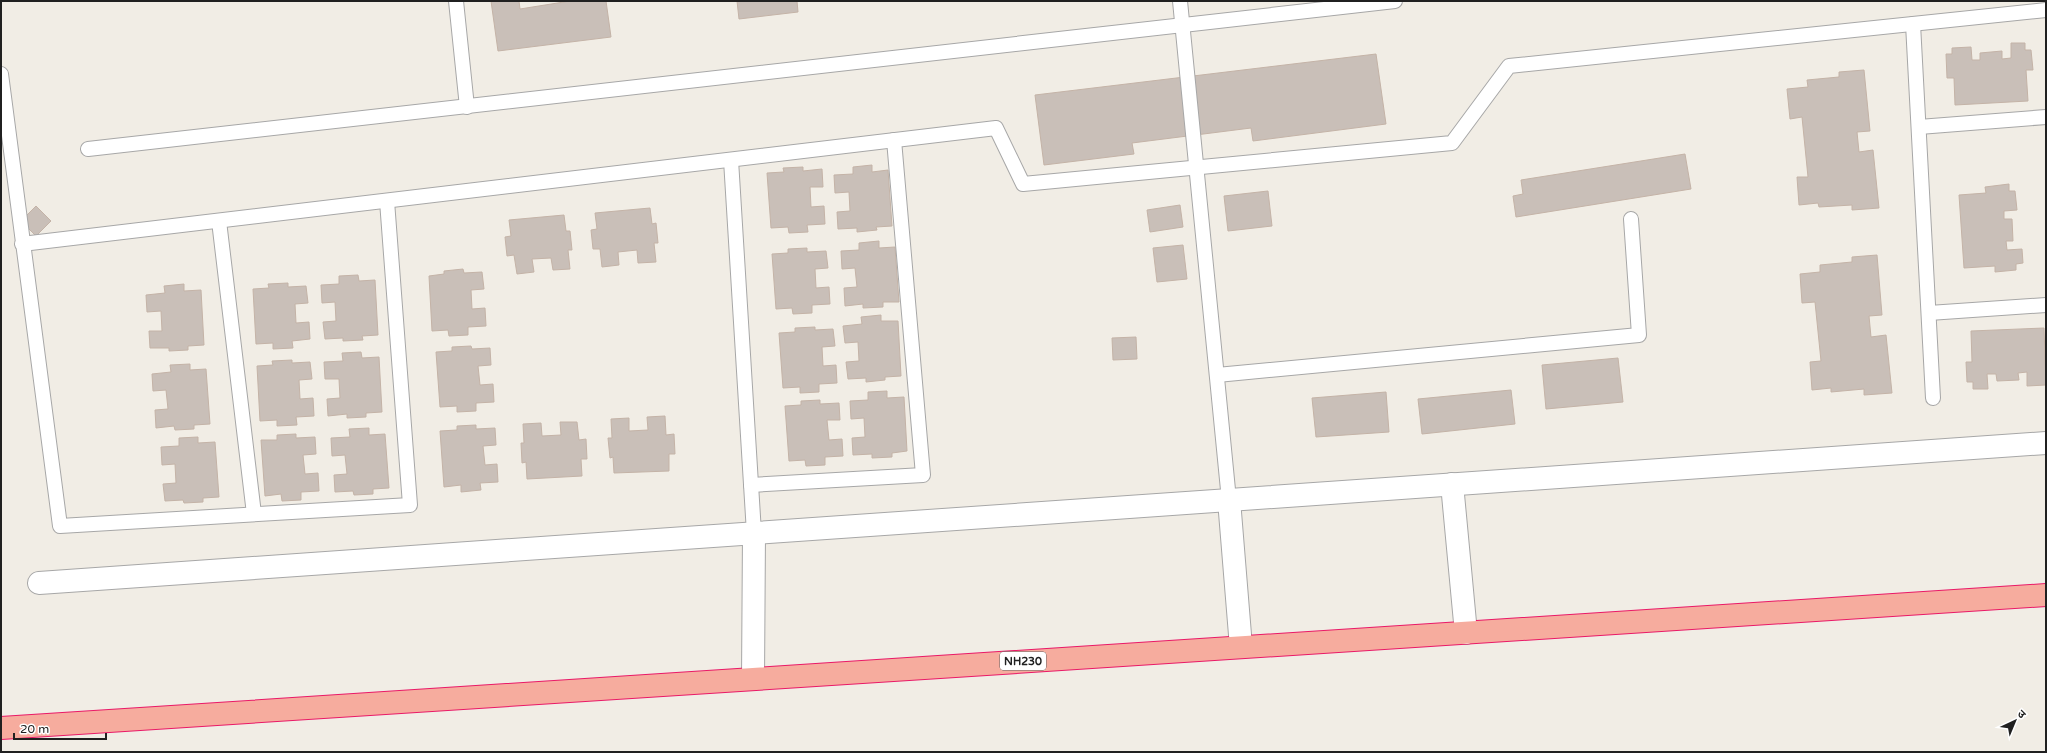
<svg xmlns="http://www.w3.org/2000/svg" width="2047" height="753" font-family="'Varela Round','Noto Sans Devanagari',sans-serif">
  <rect width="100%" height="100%" fill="#f1ede5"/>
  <g fill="#c9bfb8" stroke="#c4b3a7">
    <polygon points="491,1 519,1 520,9 570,1 606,1 611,37 498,51"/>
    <polygon points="737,1 797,1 798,12 739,19"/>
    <polygon points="2011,43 2025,43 2025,50 2031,50 2033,70 2026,70 2028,101 1955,105 1954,78 1947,78 1946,54 1952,54 1952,48 1971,47 1972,60 1980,60 1980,53 2002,51 2002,59 2011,58"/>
    <polygon points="1376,54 1386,124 1253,141 1251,128 1132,143 1134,154 1044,165 1035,95"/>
    <polygon points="1864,70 1870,131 1857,132 1859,152 1873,150 1879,208 1852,210 1852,205 1819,207 1818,203 1799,205 1797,177 1808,177 1802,117 1790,119 1787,89 1808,87 1807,80 1839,77 1839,72"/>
    <polygon points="1685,154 1691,189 1516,217 1513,196 1523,194 1521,180"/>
    <polygon points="872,165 872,172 888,170 892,226 876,227 877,230 857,232 857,228 838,229 837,212 850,211 849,192 835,193 834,175 853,174 853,167"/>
    <polygon points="803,167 803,171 822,169 823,187 810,187 811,207 824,206 825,224 807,225 808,232 789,233 788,227 771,228 767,173 784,172 783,168"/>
    <polygon points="2009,184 2009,191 2015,191 2017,210 2004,211 2004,219 2012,219 2013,241 2006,241 2007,250 2022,249 2023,263 2016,264 2016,270 1995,272 1995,266 1964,268 1959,195 1986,193 1985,187"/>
    <polygon points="1268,191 1272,226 1228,231 1224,196"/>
    <polygon points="1180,205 1183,227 1150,232 1147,210"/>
    <polygon points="36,206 51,221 36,236 21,221"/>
    <polygon points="650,208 652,224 656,223 658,243 654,243 656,262 638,263 637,250 618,252 619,265 602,267 600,249 593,249 591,230 597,229 595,213"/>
    <polygon points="564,215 566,231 570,231 572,250 568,250 570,269 553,270 551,258 532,259 534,272 517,274 514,255 507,256 505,237 511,236 509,220"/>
    <polygon points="879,241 879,248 895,247 899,302 883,302 883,307 863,308 863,304 845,306 844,288 857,287 855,268 842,269 841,251 859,250 859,243"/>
    <polygon points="1183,245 1187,279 1157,282 1153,248"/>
    <polygon points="807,248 807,252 826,251 828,268 815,269 816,288 829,287 830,304 812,305 812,313 793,314 792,308 776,309 772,254 788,253 788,249"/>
    <polygon points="1877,255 1882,315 1869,316 1871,337 1886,335 1892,393 1864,395 1864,389 1831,392 1831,388 1812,390 1810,362 1821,361 1815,302 1802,303 1800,274 1820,272 1820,265 1852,262 1852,257"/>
    <polygon points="463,269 464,273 482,272 484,289 471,290 472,309 485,308 486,326 468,327 468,335 449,336 448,330 432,331 429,276 444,274 444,271"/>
    <polygon points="358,275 359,281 375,280 378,335 362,336 363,340 343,341 343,338 325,339 323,322 336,321 335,302 322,303 321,285 339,284 339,276"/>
    <polygon points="288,283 288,287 306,286 308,303 295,304 296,323 309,322 310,339 292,341 293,348 273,349 273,343 256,344 253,289 269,288 268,284"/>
    <polygon points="184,284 184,291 201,290 204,345 188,346 188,350 169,351 169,348 150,348 149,331 162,331 161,311 147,312 146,295 165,293 164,286"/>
    <polygon points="881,315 881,321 898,321 901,376 885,377 885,380 866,382 866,378 848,379 846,362 859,361 858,342 845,343 843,326 862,324 861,317"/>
    <polygon points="815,327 815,330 833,329 835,346 822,347 823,366 836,365 837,383 819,384 819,392 800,393 800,387 783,388 779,333 795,332 795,328"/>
    <polygon points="2044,328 2046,385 2027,386 2027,372 2018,373 2019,380 1997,381 1996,374 1987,374 1988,389 1973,389 1973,382 1967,382 1966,362 1972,362 1971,331"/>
    <polygon points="1136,337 1137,359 1113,360 1112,338"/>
    <polygon points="471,346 472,349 490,348 491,365 478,366 480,385 493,384 494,402 476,403 476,411 457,412 457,406 440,407 436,352 452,351 452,347"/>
    <polygon points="361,352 362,358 379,357 382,412 366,413 366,417 347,418 347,414 328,416 327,399 340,398 339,379 325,379 324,362 343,361 342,353"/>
    <polygon points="1618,358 1623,402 1546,409 1542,365"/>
    <polygon points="292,360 292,363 310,362 312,379 299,380 300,399 313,398 314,416 296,417 297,425 277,426 277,420 260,421 257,366 273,365 272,361"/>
    <polygon points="190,364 190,370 206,369 210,424 194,425 194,429 175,430 174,426 156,428 155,410 168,409 166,390 153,391 152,374 171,372 170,365"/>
    <polygon points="1511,390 1515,424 1422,434 1418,399"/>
    <polygon points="887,391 887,398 904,397 907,451 892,453 892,457 872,458 872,454 853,455 852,438 865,437 864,418 851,419 850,401 868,400 868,392"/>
    <polygon points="1386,392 1389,432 1316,437 1312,398"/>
    <polygon points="820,400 820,404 839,403 840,420 827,420 829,440 842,439 843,456 825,457 825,465 806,466 805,460 789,461 785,406 801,405 801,401"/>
    <polygon points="665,416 666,435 674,434 675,454 669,454 669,471 614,473 613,457 610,458 608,438 612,438 611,419 629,418 629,431 648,430 647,417"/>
    <polygon points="560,422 577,422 579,440 586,439 587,459 581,459 582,476 527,479 526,462 522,463 521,443 524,443 523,424 541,423 542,436 561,435"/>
    <polygon points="476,425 476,429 495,428 496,445 483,446 485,465 497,464 498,482 480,483 481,490 461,492 461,485 444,487 440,431 457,430 457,426"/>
    <polygon points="369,428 369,435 385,434 389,488 373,489 373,494 354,495 353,491 335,492 334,475 347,474 345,455 332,456 331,438 350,437 349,429"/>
    <polygon points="296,434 296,438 315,437 316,454 303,455 305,474 318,473 319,491 301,492 301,500 282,501 281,494 265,496 261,440 277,440 277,435"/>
    <polygon points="198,437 198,443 215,442 219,497 203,498 203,502 184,503 183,500 165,501 163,484 176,483 175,464 162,465 161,447 179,446 179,438"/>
  </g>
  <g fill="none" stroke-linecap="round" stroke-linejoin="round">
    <g stroke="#a7a7a7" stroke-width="16">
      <g id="service">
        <polyline points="456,1 467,107"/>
        <polyline points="1180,1 1229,500"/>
        <polyline points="1913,24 1933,398"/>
        <polyline points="1,74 60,526 410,505 387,201"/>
        <polyline points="1919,127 2046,117"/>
        <polyline points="88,149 1395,1"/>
        <polyline points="731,160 754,533"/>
        <polyline points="219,221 254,514"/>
        <polyline points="22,244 996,128 1023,184 1452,143 1509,66 2046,10"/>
        <polyline points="1929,313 2046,305"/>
        <polyline points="1217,375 1639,335 1631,219"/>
        <polyline points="751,485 923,475 894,140"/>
      </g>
    </g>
    <g stroke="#a7a7a7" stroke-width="24">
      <g id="minor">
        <polyline points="1452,484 1466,633"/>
        <polyline points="1229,500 1241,647"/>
        <polyline points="39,583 2046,443"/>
        <polyline points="753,679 754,533"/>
      </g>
    </g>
    <g stroke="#e91967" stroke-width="24">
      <polyline id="trunk" points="1,728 2046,595"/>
    </g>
    <use href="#service" stroke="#fff" stroke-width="14"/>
    <use href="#minor" stroke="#fff" stroke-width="22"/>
    <use href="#trunk" stroke="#f6ac9e" stroke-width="22"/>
  </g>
  <g text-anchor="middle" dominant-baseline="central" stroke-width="3" stroke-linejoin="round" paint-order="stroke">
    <rect fill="#fff" stroke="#636363" stroke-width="1" x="1000" y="652" width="46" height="18" rx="3"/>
    <g font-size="11" font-weight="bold" fill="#202020">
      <text x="1023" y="661">NH230</text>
    </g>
  </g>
  <rect width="2047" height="753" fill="none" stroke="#202020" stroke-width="4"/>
  <g transform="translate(2015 721) rotate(44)" stroke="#ffffff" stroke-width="3" paint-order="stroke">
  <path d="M0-3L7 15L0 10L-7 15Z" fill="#202020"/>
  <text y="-6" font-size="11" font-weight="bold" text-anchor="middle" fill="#202020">उ</text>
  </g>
  <path d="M14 733v6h92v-6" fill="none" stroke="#202020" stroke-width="2"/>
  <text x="20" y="733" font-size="12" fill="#202020" stroke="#ffffff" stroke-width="3" paint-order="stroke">20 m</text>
</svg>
